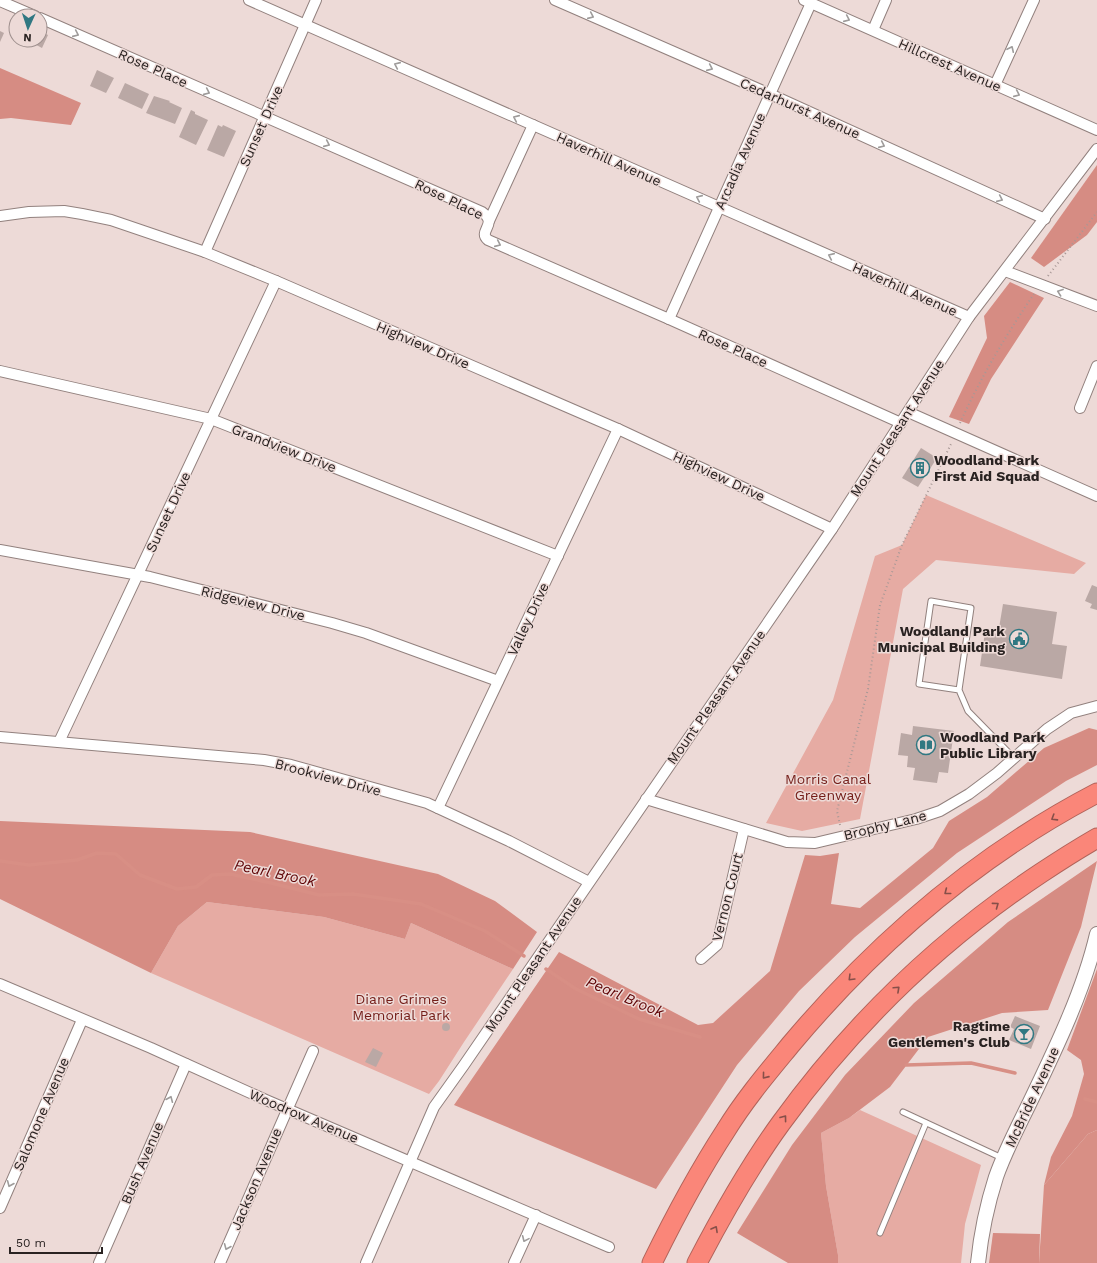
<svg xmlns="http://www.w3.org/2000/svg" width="1097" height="1263" font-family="'Work Sans',sans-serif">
  <rect width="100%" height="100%" fill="#eddad7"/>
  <g fill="#e6aba3">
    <polygon points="926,495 1086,563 1074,574 936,560 903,589 860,819 802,831 766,823 833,700 875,556 902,545"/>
    <polygon points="207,902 324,917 405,939 411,923 513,969 464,1042 439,1081 429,1094 151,973 178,926"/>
    <polygon points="860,1110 981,1165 965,1224 961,1263 838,1263 838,1255 826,1186 821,1133 849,1118"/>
  </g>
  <g fill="#d68c83">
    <polygon points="0,68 81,103 71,125 11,118 0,119"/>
    <polygon points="1097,165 1097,222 1087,235 1044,267 1031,258"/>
    <polygon points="1010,282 1044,298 991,379 969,424 949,417 987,338 984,316"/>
    <polygon points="1089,728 1097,730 1097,765 1066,781 957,853 855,937 799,991 737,1065 656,1189 454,1105 559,952 698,1025 713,1023 770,971 805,855 820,856 839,853 831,904 860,908 933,848 949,821 987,797 1044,748"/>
    <polygon points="0,821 250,832 438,874 495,901 537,932 513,969 411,923 405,939 324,917 207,902 178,926 151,973 0,899"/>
    <polygon points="1097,861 1081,927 1048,1010 1002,1013 928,1037 890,1087 849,1118 821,1133 826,1186 838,1255 838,1263 788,1263 737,1233 792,1145 845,1075 914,1003 1008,922"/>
    <polygon points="1097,969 1097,1130 1088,1134 1044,1185 1051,1157 1072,1116 1084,1074 1081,1060 1067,1050"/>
    <polygon points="993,1233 1040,1234 1039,1263 989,1263"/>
  </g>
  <polygon fill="#d88f85" points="1097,1130 1097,1263 1039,1263 1044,1185 1088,1134"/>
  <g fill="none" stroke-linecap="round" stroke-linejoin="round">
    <g stroke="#d88f85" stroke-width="3.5">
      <polyline points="0,861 29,865 77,860 97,853 116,854 140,875 177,889 196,887 212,875 230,874 271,883 319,895 353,894 421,904 485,931 524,956"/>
      <polyline points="546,969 576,989 639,1019 700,1037"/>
      <polyline points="906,1065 971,1063 1015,1073"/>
      <polyline points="1085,1099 1097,1102"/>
    </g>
  </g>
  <g fill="#baa8a5">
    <polygon points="0,31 4,33 0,42"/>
    <polygon points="40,31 48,35 42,48 27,40 40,40"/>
    <polygon points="97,70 114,78 106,93 90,86"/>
    <polygon points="125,83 149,94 142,109 118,98"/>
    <polygon points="154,96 170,101 169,102 182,108 175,124 146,113"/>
    <polygon points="191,110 195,112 195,114 208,120 196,145 179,137"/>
    <polygon points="218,125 222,127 223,125 236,131 224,157 207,150"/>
    <polygon points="921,448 937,458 918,487 902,478"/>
    <polygon points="1092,585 1097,587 1097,610 1090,608 1092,604 1085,601"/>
    <polygon points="1003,604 1057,612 1052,644 1067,646 1062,679 980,666 985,632 998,634"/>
    <polygon points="913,726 954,731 948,773 939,772 937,783 913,780 915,768 907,767 908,756 898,755 901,733 912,735"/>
    <polygon points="1015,1016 1040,1026 1031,1049 1009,1040 1014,1029 1010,1027"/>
    <circle cx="446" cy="1027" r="4"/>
    <polygon points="373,1048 383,1053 376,1067 365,1062"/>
  </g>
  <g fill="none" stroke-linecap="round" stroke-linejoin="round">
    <g stroke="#92817e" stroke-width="7">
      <g id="lane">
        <polyline points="959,690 919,684 931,601 971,608 959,690 968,711 1014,758"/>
        <polyline points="903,1112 1002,1158"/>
        <polyline points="880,1233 926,1123"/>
      </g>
    </g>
    <g stroke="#92817e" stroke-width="12">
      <g id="street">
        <polyline points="249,0 969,317"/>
        <polyline points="555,0 770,94 1045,219"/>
        <polyline points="804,0 1097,130"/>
        <polyline points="0,1 35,16"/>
        <path d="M40,18l442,194c17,12 -5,19 6,28l181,79 232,104"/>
        <polyline points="873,30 886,0"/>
        <polyline points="995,85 1034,0"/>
        <polyline points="0,216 29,212 64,211 82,214 111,220 205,252 276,281 618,429 832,529"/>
        <polyline points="489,221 533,125"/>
        <polyline points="205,252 316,0"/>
        <polyline points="1005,271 1097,306"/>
        <polyline points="669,319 811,3"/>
        <polyline points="0,371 211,419 558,556"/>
        <polyline points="1080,408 1097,366"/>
        <polyline points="908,412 1097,496"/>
        <polyline points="0,550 150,577 332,623 366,633 498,681"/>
        <polyline points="0,737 264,760 291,765 427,803 509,841 589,882"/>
        <polyline points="59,742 276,281"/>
        <polyline points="646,799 787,842 815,843 916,819 940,811 969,794 997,773 1047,729 1071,713 1097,706"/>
        <polyline points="438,808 618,429"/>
        <polyline points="701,959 717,945 744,829"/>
        <polyline points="0,984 151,1048 266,1100 609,1247"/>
        <polyline points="0,1208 82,1020"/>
        <polyline points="99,1263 186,1064"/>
        <polyline points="220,1263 313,1051"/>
        <polyline points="366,1263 434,1107 464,1065 832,529 969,317 1097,149"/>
        <polyline points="514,1263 536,1215"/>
      </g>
    </g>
    <g stroke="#92817e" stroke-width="16">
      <path id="secondary" d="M978,1263c3,-29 9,-58 18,-86 9,-26 23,-52 35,-77 25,-52 53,-110 66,-166"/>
    </g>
    <g stroke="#b1635a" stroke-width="21">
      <g id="highway">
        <path d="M652,1263c22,-45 46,-90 74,-133 19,-31 43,-59 66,-87 85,-101 188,-189 305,-250"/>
        <path d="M697,1263c25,-48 52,-96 84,-140 71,-98 159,-183 260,-250 18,-12 37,-24 56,-35"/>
      </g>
    </g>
    <g stroke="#a79896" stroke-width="2" stroke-dasharray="1 3" stroke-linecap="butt">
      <polyline points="1048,276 1097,212"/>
      <path d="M960,423c21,-46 46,-88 74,-129"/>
      <polyline points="840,825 837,811 868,689 880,605 902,545 951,444"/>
    </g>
    <use href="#lane" stroke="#fff" stroke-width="5"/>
    <use href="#street" stroke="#fff" stroke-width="10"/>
    <use href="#secondary" stroke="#fff" stroke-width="14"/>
    <use href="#highway" stroke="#fa8679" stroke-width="19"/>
  </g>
  <defs><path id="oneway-chevron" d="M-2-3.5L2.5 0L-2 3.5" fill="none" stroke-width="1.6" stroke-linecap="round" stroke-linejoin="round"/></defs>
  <g stroke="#9f9c9b">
    <use href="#oneway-chevron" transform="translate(591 16) rotate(24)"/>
    <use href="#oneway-chevron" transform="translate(847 19) rotate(24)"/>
    <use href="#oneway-chevron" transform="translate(76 34) rotate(24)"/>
    <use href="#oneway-chevron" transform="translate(1011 49) rotate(-65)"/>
    <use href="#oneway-chevron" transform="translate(397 65) rotate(-156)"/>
    <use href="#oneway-chevron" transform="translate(710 68) rotate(24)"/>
    <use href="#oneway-chevron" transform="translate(207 92) rotate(24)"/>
    <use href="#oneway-chevron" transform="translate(1017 94) rotate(24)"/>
    <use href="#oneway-chevron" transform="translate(516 118) rotate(-156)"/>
    <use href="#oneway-chevron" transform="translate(327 144) rotate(24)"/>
    <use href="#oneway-chevron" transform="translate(882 145) rotate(24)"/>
    <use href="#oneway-chevron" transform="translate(699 198) rotate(-156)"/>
    <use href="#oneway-chevron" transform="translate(1000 199) rotate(24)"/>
    <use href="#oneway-chevron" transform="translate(498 244) rotate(24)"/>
    <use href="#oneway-chevron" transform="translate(831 256) rotate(-156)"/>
    <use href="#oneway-chevron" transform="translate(1060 292) rotate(-160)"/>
    <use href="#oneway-chevron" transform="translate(170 1099) rotate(-67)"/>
    <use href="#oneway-chevron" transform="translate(10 1184) rotate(113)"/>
    <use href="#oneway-chevron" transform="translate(525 1239) rotate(114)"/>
    <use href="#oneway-chevron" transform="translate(227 1247) rotate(113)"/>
  </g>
  <g stroke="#874f49">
    <use href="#oneway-chevron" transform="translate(1054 818) rotate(148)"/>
    <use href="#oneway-chevron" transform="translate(947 892) rotate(142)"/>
    <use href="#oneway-chevron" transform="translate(996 905) rotate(-36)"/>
    <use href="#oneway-chevron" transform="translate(851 978) rotate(135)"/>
    <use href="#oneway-chevron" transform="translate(897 989) rotate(-43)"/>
    <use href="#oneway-chevron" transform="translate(765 1076) rotate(129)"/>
    <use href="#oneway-chevron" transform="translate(784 1118) rotate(-53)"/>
    <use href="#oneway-chevron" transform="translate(715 1229) rotate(-61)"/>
  </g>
  <defs>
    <g id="building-ring" transform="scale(1)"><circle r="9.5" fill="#eddad7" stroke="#307882" stroke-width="1.5"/><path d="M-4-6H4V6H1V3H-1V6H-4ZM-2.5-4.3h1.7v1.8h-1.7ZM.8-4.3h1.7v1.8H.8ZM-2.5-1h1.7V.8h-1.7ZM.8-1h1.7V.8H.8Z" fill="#307882"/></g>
    <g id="civic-ring" transform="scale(1)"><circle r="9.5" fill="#eddad7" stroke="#307882" stroke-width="1.5"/><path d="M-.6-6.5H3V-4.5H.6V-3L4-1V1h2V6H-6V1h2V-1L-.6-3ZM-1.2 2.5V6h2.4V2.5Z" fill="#307882"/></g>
    <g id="library-ring" transform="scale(1)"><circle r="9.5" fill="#eddad7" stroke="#307882" stroke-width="1.5"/><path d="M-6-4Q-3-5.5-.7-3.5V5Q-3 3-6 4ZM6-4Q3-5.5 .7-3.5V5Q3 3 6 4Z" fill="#307882"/></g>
    <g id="bar-ring" transform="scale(1)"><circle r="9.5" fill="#eddad7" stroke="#307882" stroke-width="1.5"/><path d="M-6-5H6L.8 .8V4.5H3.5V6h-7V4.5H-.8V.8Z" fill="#307882"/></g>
  </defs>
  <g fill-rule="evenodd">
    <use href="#building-ring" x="920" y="468"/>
    <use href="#civic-ring" x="1019" y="639"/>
    <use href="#library-ring" x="926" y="745"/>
    <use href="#bar-ring" x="1024" y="1034"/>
  </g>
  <g text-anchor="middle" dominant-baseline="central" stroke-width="3" stroke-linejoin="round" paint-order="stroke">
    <g font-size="14" fill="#292221" stroke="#eddad7">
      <text transform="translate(950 65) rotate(24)">Hillcrest Avenue</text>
      <text transform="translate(153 68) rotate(24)">Rose Place</text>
      <text transform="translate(800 108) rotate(24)">Cedarhurst Avenue</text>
      <text transform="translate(261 126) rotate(-66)">Sunset Drive</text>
      <text transform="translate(609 159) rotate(24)">Haverhill Avenue</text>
      <text transform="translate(740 161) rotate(-66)">Arcadia Avenue</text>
      <text transform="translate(449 199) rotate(26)">Rose Place</text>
      <text transform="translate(905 289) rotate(24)">Haverhill Avenue</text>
      <text transform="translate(423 345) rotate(23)">Highview Drive</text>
      <text transform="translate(733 348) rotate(24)">Rose Place</text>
      <text transform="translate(897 428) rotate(-57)">Mount Pleasant Avenue</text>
      <text transform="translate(284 448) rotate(21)">Grandview Drive</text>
      <text transform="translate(719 476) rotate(25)">Highview Drive</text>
      <text transform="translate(168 512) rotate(-65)">Sunset Drive</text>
      <text transform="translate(253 603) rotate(14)">Ridgeview Drive</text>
      <text transform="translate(528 619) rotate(-65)">Valley Drive</text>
      <text transform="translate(716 697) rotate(-55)">Mount Pleasant Avenue</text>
      <text transform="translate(328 777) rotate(15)">Brookview Drive</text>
      <text transform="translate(885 825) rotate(-14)">Brophy Lane</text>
      <text transform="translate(727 897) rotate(-76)">Vernon Court</text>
      <text transform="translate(533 964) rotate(-56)">Mount Pleasant Avenue</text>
      <text transform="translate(1032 1097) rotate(-65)">McBride Avenue</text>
      <text transform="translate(41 1114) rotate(-67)">Salomone Avenue</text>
      <text transform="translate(304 1116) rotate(23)">Woodrow Avenue</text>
      <text transform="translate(142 1163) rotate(-67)">Bush Avenue</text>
      <text transform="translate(256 1179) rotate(-67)">Jackson Avenue</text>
    </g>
    <g font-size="14" font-weight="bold" fill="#292221" stroke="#eddad7" text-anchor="start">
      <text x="934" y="460">Woodland Park<tspan x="934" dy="16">First Aid Squad</tspan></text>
      <text x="1005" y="631" text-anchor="end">Woodland Park<tspan x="1005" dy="16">Municipal Building</tspan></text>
      <text x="940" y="737">Woodland Park<tspan x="940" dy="16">Public Library</tspan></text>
      <text x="1010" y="1026" text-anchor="end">Ragtime<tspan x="1010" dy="16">Gentlemen's Club</tspan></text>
    </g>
    <g font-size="14" fill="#741d18" stroke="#eddad7">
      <text x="828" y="779">Morris Canal<tspan x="828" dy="16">Greenway</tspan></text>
      <text x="401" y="999">Diane Grimes<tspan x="401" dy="16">Memorial Park</tspan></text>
    </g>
    <g font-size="15" font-style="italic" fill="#5f0406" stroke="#eddad7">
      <text transform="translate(275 873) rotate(12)">Pearl Brook</text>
      <text transform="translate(625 997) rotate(23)">Pearl Brook</text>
    </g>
  </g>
  <g transform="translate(28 28) rotate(183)"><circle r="19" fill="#eddad7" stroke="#9f908e"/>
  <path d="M0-3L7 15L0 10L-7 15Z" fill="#307882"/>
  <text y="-6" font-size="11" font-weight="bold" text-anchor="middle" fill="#292221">N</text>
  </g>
  <path d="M10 1247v6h92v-6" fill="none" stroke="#292221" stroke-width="2"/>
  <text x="16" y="1247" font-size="12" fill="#292221" stroke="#eddad7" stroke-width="3" paint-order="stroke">50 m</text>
</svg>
